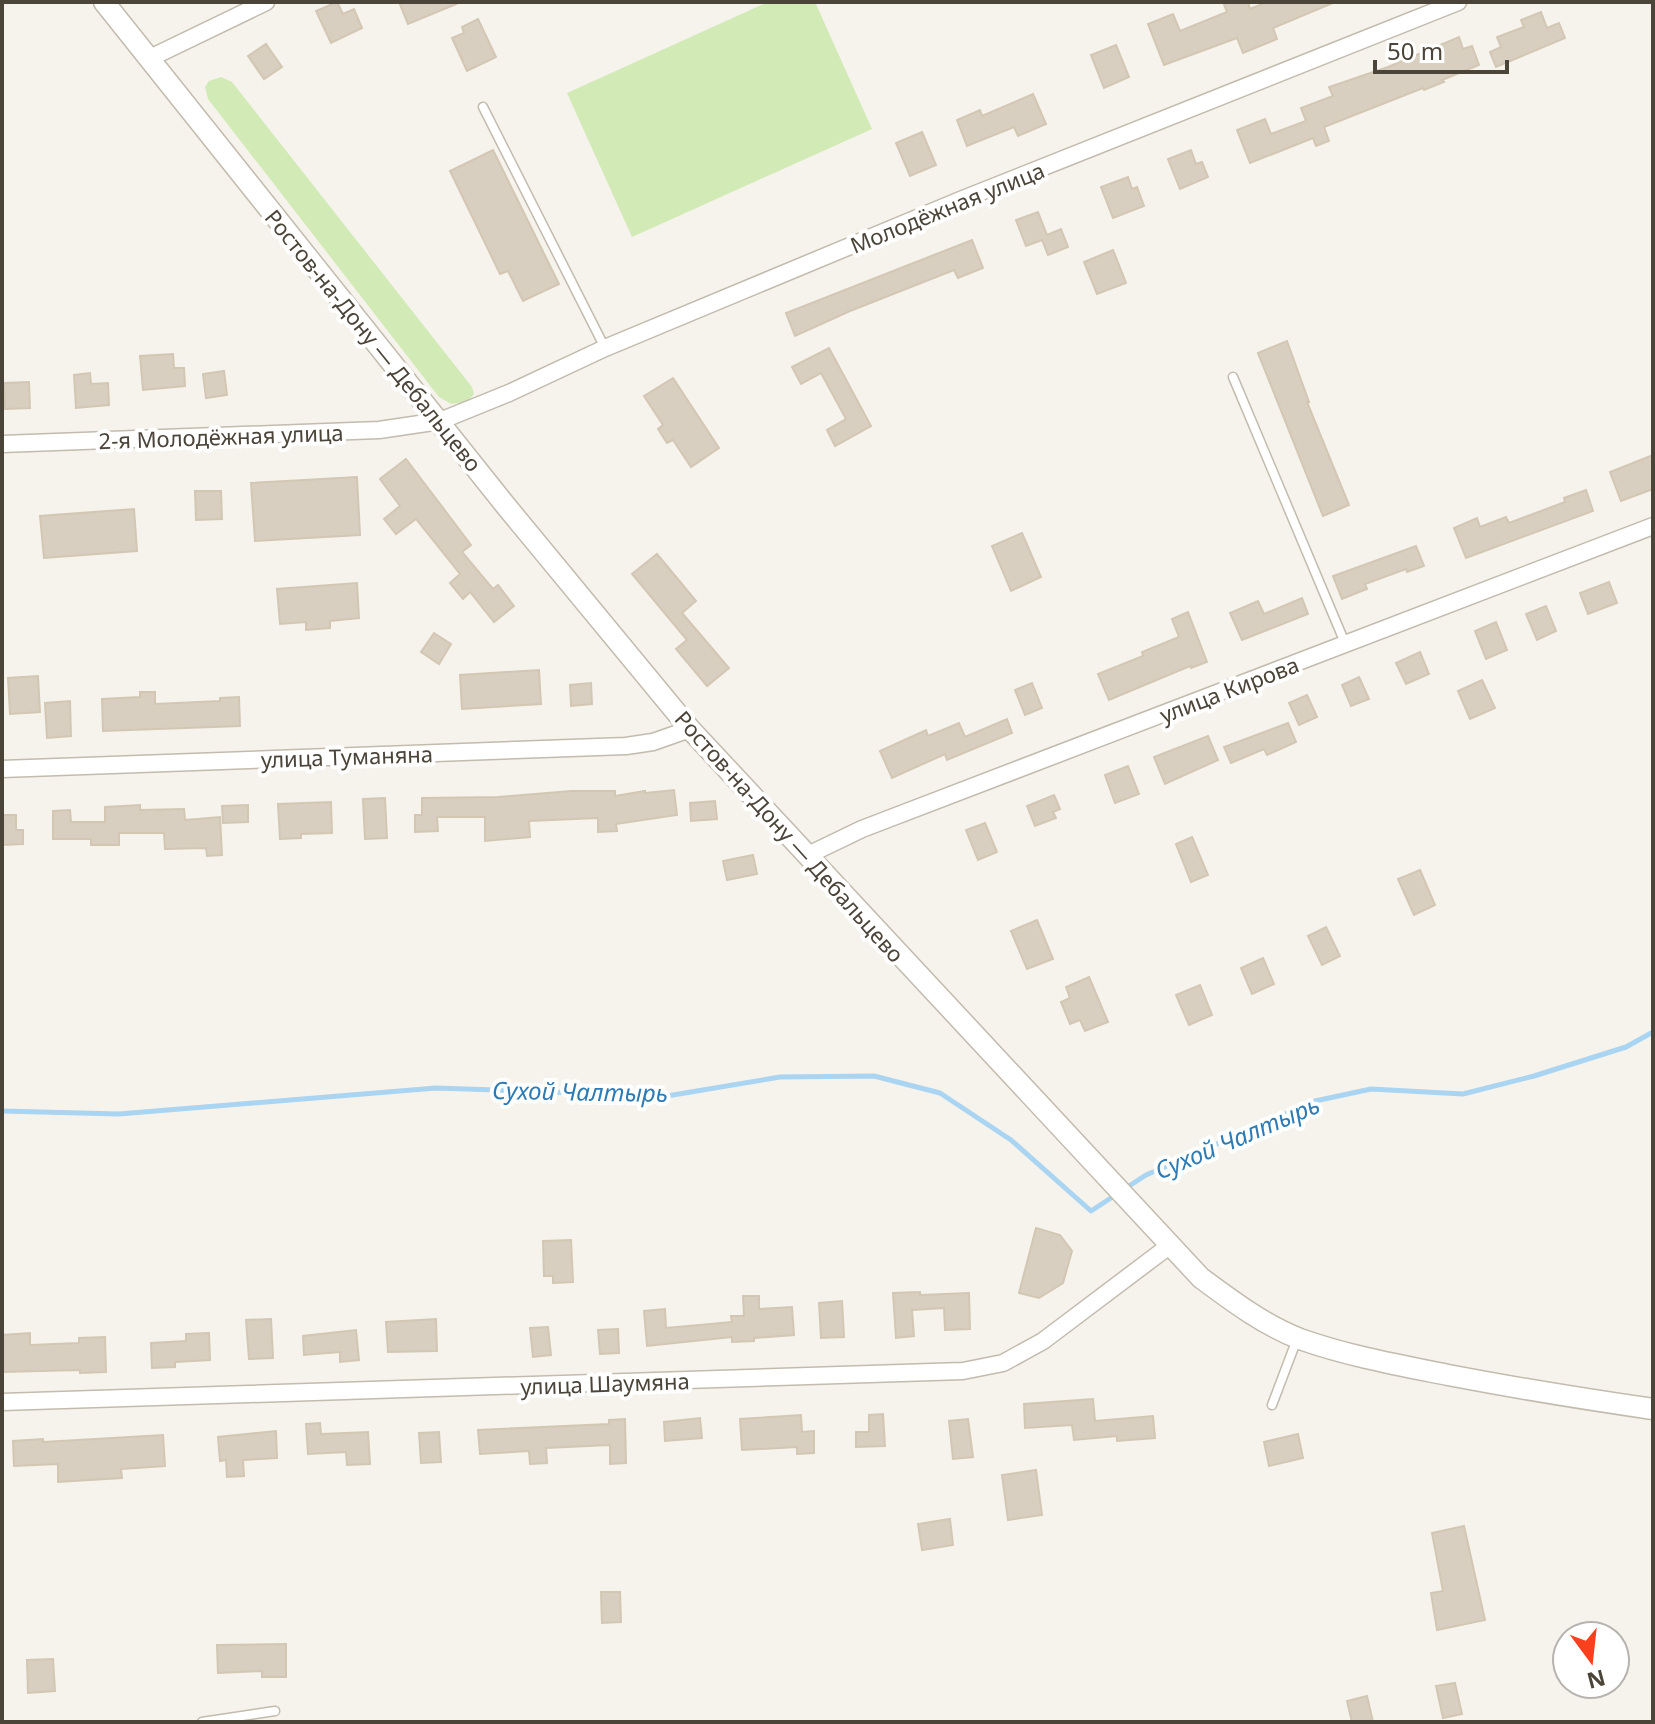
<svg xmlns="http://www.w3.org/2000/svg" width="1655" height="1724" font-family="'Noto Sans',sans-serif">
  <rect width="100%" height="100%" fill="#f6f3ec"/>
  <g fill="#d2eab5">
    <polygon points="768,2 815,2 872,129 632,237 567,93"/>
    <polygon points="221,77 232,82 472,387 474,394 467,402 451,404 439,397 208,99 205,87 209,81"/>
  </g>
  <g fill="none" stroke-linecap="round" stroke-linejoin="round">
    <g stroke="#a9d4f2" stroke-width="5">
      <polyline points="2,1111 119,1114 436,1088 667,1096 780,1077 874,1076 940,1093 1011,1140 1091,1211 1117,1194"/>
      <polyline points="1126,1188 1146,1175 1315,1101 1371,1089 1463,1094 1534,1076 1626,1047 1653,1032"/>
    </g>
  </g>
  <g fill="#d8cfc1" stroke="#d3c7b4" stroke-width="2">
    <polygon points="337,2 343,14 354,9 362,28 331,43 316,11"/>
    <polygon points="399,2 461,2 408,24"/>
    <polygon points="1223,2 1248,2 1250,9 1267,2 1335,2 1273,28 1277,39 1243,53 1237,38 1164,65 1148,24 1173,14 1180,31 1227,12"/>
    <polygon points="1541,12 1547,28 1559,23 1565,38 1496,67 1490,52 1501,47 1497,37 1524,27 1521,20"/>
    <polygon points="478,19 496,57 467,71 452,38 464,33 462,27"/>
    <polygon points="1459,37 1463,49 1472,46 1479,65 1442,80 1444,82 1424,90 1423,88 1324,127 1329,141 1316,146 1313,138 1250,163 1237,130 1265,119 1271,134 1306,121 1301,108 1333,96 1329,87 1388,67"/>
    <polygon points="266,44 282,67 264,79 248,56"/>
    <polygon points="1116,45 1129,77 1104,88 1091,55"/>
    <polygon points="1033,94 1046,124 1018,136 1014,127 967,146 957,120 980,110 982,116"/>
    <polygon points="922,132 936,165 910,176 896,143"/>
    <polygon points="493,150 559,284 523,301 508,271 500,274 450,171"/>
    <polygon points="1191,150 1196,164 1202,162 1208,177 1180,189 1168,159"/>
    <polygon points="1128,177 1132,189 1137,187 1144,206 1113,218 1101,187"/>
    <polygon points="1038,212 1047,235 1061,229 1068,247 1048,255 1042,240 1026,246 1016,220"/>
    <polygon points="972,240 983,268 958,278 954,270 850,311 795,336 786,313"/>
    <polygon points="1113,250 1126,283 1097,294 1084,262"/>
    <polygon points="1287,341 1309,402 1307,402 1349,505 1323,516 1258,353"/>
    <polygon points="829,348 871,426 835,446 827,430 846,419 821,373 801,384 792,367"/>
    <polygon points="173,354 174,368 184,368 185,386 143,390 140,356"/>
    <polygon points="224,371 227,395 206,398 203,374"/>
    <polygon points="90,373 91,384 108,383 109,405 76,408 74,375"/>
    <polygon points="673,378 719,448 691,467 673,440 667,443 658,429 663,425 644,396"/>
    <polygon points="29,382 30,408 5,409 4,383"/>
    <polygon points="1653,455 1653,489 1621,501 1610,472"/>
    <polygon points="406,459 471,545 462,552 493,589 498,585 514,606 494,622 470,592 463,599 450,583 460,574 416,519 396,534 384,519 400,506 380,479"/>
    <polygon points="357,477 360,535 255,541 251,483"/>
    <polygon points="1586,490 1593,511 1466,558 1454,528 1477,518 1480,527 1506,517 1509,523 1565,502 1564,498"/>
    <polygon points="195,491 221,491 222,519 196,520"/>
    <polygon points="134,509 137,551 44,558 40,516"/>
    <polygon points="1022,533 1041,577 1011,591 992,546"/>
    <polygon points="1416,546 1424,566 1407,572 1406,569 1365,584 1367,589 1342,599 1333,576"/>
    <polygon points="657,554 696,601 682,613 729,668 707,686 676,649 687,640 632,574"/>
    <polygon points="1609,582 1617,603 1588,614 1580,593"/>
    <polygon points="357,583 359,618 330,621 330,628 306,630 306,622 280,624 277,589"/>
    <polygon points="1302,598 1308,614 1242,640 1230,613 1258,601 1264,614"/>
    <polygon points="1546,606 1556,631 1537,640 1526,614"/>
    <polygon points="1188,612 1207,662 1191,668 1190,666 1109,700 1098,674 1143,656 1142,652 1179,637 1172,619"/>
    <polygon points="1496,622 1507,650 1486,659 1475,631"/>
    <polygon points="434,633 451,644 439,664 421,652"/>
    <polygon points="1420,652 1429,674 1406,684 1396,663"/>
    <polygon points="539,670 541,704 462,709 460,675"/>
    <polygon points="38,676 40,712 10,714 8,678"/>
    <polygon points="1359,677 1369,699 1351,706 1342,685"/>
    <polygon points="1482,680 1495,708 1470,719 1458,691"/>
    <polygon points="591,683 592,704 571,706 570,685"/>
    <polygon points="1032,683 1042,708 1025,715 1015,690"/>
    <polygon points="140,692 155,692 155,704 220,701 220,698 239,697 240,726 103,731 102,699 140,697"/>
    <polygon points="1307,695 1317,717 1299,725 1289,703"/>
    <polygon points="70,701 71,736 47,738 45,703"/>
    <polygon points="1007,719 1012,733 947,760 945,754 892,778 880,751 926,730 928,736 959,723 965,737"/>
    <polygon points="1288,723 1296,742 1267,755 1264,749 1231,763 1224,747"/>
    <polygon points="1208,736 1218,760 1165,784 1154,757"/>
    <polygon points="1128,766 1139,794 1115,803 1105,775"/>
    <polygon points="674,790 677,815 616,824 617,831 598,832 598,818 529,821 530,837 485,841 485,817 437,817 438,831 415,832 415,815 422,815 422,798 498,797 571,791 615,791 615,796 645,791 645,793"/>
    <polygon points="1054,795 1060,809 1053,812 1056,818 1035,826 1027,806"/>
    <polygon points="385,798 387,838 365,839 363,799"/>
    <polygon points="715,801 717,819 691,821 690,803"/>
    <polygon points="331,802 332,833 301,834 301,838 280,839 278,804"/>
    <polygon points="140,805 140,810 184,809 185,820 220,817 222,855 207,856 206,848 165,849 164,833 119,833 119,845 91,845 91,839 53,839 53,811 70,810 71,822 105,822 105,807"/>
    <polygon points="248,805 248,822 223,823 222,806"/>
    <polygon points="2,815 16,815 16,830 23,830 23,844 2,845"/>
    <polygon points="985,823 997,852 978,860 966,830"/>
    <polygon points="1192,837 1208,875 1191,882 1176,844"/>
    <polygon points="753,855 757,874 727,880 723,861"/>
    <polygon points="1420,870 1435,905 1414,915 1398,879"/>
    <polygon points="1037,920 1053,959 1027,969 1011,931"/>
    <polygon points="1326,927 1340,956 1322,965 1308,936"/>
    <polygon points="1263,958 1274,984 1252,994 1241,968"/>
    <polygon points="1089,977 1108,1022 1085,1031 1080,1020 1070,1024 1061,1002 1070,998 1066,987"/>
    <polygon points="1200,985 1212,1015 1189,1025 1176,995"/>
    <polygon points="1036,1228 1060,1235 1072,1251 1063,1283 1039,1298 1019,1293"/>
    <polygon points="571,1240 573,1282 553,1283 553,1276 544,1276 543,1241"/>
    <polygon points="920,1292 920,1295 969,1293 970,1329 945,1330 944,1308 912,1310 914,1336 896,1338 893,1293"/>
    <polygon points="743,1296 759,1296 759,1309 792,1307 794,1335 754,1338 754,1341 732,1342 732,1337 647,1346 644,1311 665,1309 666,1328 732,1322 731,1316 744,1316"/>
    <polygon points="842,1301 844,1337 821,1338 819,1303"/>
    <polygon points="271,1319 273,1358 249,1359 246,1320"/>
    <polygon points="436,1319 437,1351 388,1352 386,1322"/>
    <polygon points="548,1327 551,1355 533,1357 530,1328"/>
    <polygon points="618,1329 619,1353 600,1354 598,1330"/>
    <polygon points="356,1330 359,1360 340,1362 340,1352 304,1355 303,1336"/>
    <polygon points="30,1333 30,1345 79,1343 79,1338 105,1337 106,1372 80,1373 80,1370 2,1372 2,1335"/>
    <polygon points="209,1333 210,1360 175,1362 175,1367 152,1368 151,1343 186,1341 186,1334"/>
    <polygon points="1093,1399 1095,1421 1153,1416 1155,1438 1117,1441 1117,1436 1074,1440 1072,1425 1025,1428 1024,1404"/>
    <polygon points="883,1414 885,1446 856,1447 856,1432 869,1432 869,1415"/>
    <polygon points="801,1415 802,1432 814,1431 814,1453 797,1454 797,1447 742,1450 740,1419"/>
    <polygon points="700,1418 702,1438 665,1441 664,1422"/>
    <polygon points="625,1419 626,1463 610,1464 610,1445 546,1448 547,1463 530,1464 529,1451 480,1454 478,1430 609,1424 609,1420"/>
    <polygon points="968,1419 973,1457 953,1459 949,1421"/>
    <polygon points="320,1423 321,1434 368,1432 370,1464 347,1465 346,1452 308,1454 306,1424"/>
    <polygon points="276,1431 277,1458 243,1460 244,1476 227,1477 226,1460 220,1461 218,1437"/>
    <polygon points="439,1432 441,1462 421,1463 419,1433"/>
    <polygon points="1298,1434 1303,1458 1269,1466 1264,1442"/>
    <polygon points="163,1435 165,1466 121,1469 122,1478 58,1482 58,1464 14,1466 13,1441 43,1439 43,1442"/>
    <polygon points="1036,1470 1042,1515 1008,1520 1002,1475"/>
    <polygon points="950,1519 953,1545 922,1550 918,1524"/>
    <polygon points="1464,1526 1485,1620 1437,1630 1431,1593 1443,1591 1432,1533"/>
    <polygon points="601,1592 620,1592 621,1622 602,1623"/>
    <polygon points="286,1644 286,1677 262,1677 262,1671 218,1673 217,1645"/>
    <polygon points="53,1659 55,1691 28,1693 27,1660"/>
    <polygon points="1455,1683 1462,1714 1443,1718 1436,1686"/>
    <polygon points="1367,1696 1373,1722 1352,1722 1347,1701"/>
  </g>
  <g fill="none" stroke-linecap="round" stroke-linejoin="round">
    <g stroke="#c2bbae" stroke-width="11">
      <g id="service">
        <polyline points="483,107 605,348"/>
        <polyline points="1233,377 1345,643"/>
        <polyline points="1272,1405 1297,1339"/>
        <polyline points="202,1722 275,1711"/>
      </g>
    </g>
    <g stroke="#c2bbae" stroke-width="19">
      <g id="minor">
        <polyline points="148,59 266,2"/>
        <polyline points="2,444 379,430 440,421 509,393 605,348 963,199 1458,2"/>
        <polyline points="2,769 626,746 653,742 690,729"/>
        <polyline points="806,856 862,829 1653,526"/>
        <polyline points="2,1402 963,1371 1003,1363 1043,1341 1169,1246"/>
      </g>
    </g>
    <g stroke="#c2bbae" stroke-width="23">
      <path id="tertiary" d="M104,2l402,504 184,223 511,549c31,23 63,47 99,61 48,17 98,26 148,36 68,13 136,24 205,34"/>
    </g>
    <use href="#service" stroke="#fff" stroke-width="8"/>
    <use href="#minor" stroke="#fff" stroke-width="16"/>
    <use href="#tertiary" stroke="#fff" stroke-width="20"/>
  </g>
  <g text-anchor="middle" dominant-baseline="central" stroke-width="8" stroke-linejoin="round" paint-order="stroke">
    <g font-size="22" fill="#4b4439" stroke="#fff">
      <text transform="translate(947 207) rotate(-22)">Молодёжная улица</text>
      <text transform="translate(374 340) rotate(51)">Ростов-на-Дону — Дебальцево</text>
      <text transform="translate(221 436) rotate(-2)">2-я Молодёжная улица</text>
      <text transform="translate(1229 689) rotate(-21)">улица Кирова</text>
      <text transform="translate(347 756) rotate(-2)">улица Туманяна</text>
      <text transform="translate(790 836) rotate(48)">Ростов-на-Дону — Дебальцево</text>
      <text transform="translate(605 1383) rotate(-2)">улица Шаумяна</text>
    </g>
    <g font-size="24" font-style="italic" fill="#2e7ab2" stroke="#fff">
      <text transform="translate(580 1091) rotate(1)">Сухой Чалтырь</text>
      <text transform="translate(1237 1137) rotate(-23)">Сухой Чалтырь</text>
    </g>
  </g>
  <rect width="1655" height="1724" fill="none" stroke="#4b4439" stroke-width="8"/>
  <g transform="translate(1591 1660) rotate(165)"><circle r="38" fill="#ffffff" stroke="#b7b4b0" stroke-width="2"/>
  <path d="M0-6L14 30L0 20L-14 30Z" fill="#fc3f1d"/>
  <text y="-12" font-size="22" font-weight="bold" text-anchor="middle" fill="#4b4439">N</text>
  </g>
  <path d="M1375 60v12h132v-12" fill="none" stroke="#4b4439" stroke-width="4"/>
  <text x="1387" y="60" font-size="24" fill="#4b4439" stroke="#ffffff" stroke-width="6" paint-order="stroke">50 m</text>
</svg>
